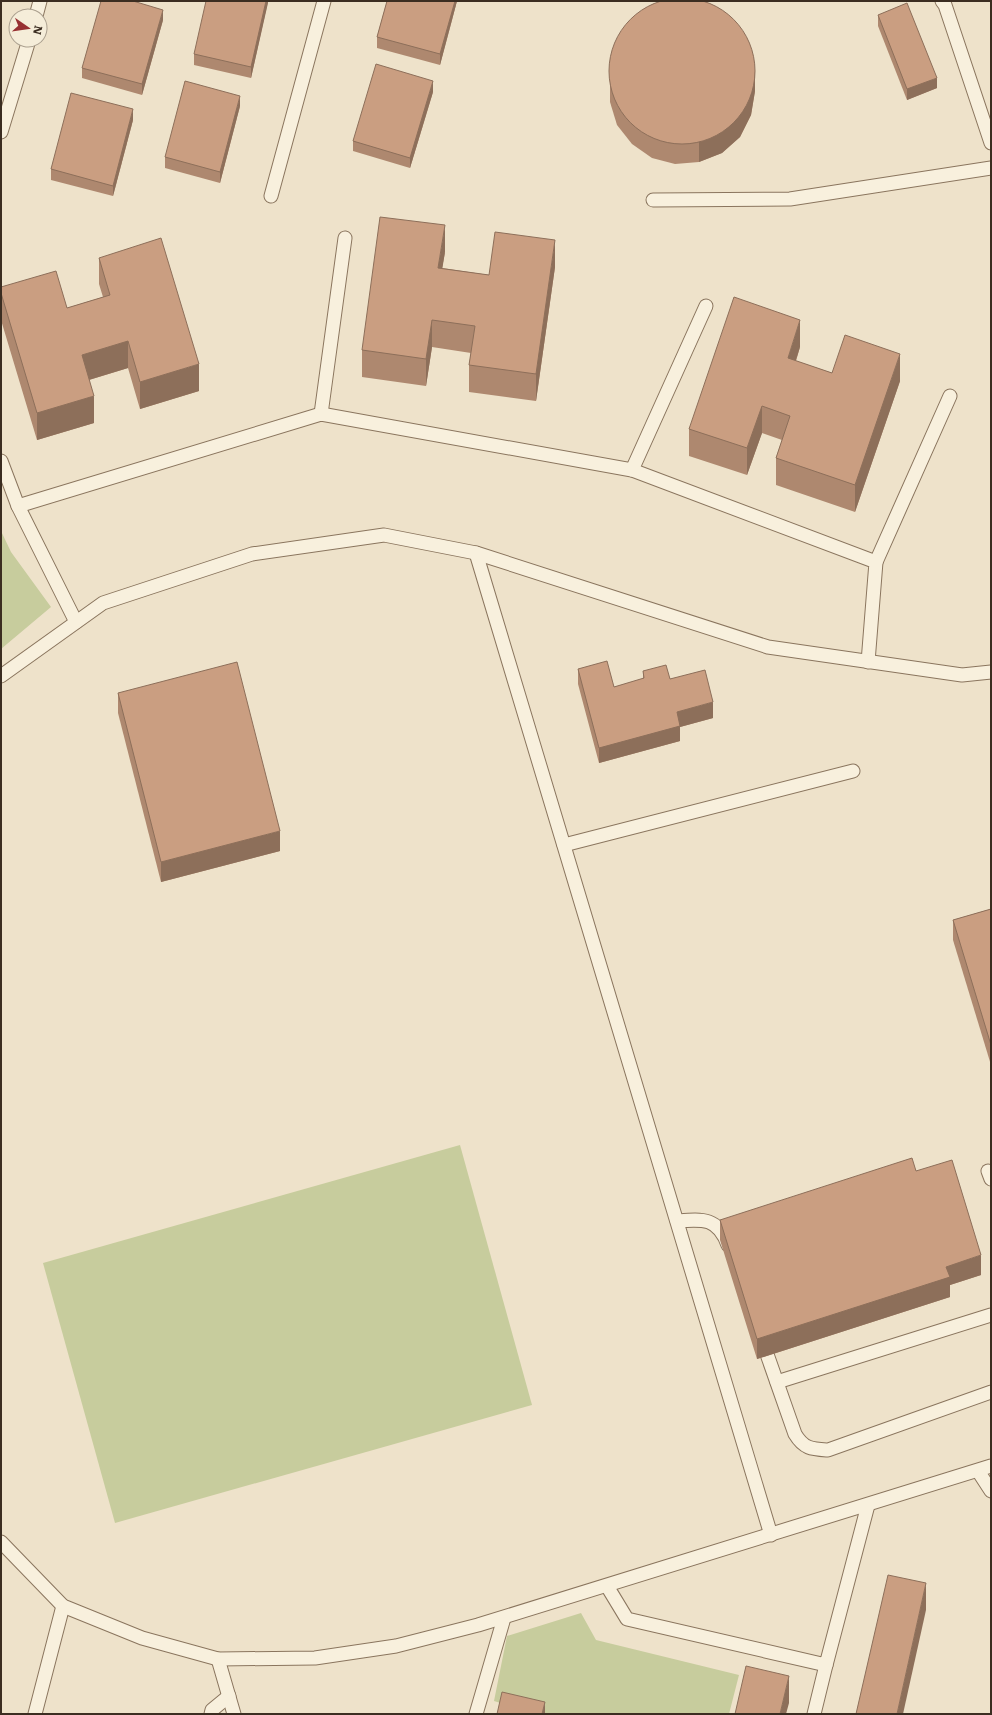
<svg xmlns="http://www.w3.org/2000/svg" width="992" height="1715" font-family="Literata,serif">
  <rect width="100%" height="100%" fill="#eee2ca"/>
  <g fill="#c7cc9d">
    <polygon points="1,531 11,552 51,607 1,649"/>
    <polygon points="460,1145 532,1405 115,1523 43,1263"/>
    <polygon points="581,1613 596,1640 739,1675 729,1714 536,1714 494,1701 507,1636"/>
  </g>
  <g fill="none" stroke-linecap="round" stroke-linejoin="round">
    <g stroke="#8a755e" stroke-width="15">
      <g id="lane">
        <polyline points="942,1 945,5 991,143"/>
        <polyline points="36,16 40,1"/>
        <polyline points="1,132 29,40"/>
        <polyline points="271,196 324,1"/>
        <polyline points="653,200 790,199 991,168"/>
        <polyline points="321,414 345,238"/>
        <polyline points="1,461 18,506"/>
        <polyline points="632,470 706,306"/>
        <polyline points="476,553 771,1535"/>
        <polyline points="876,562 950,396"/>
        <polyline points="76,622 18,506 321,414 632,470 876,562 868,662"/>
        <polyline points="1,676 103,603 252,554 384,535 476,553 768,647 962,675 991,672"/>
        <polyline points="564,845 853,771"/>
        <polyline points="988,1171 991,1179"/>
        <path d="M677,1221c25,-2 41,-4 51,24"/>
        <path d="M762,1340l33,94c9,15 17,15 33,16l163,-58"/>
        <polyline points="777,1382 991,1315"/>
        <polyline points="978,1471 991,1491"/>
        <polyline points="1,1542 63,1606 142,1638 218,1659 315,1658 396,1646 478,1625 991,1466"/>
        <polyline points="607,1586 627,1619 826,1665 868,1505"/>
        <polyline points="218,1659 234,1714"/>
        <polyline points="35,1714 63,1606"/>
        <polyline points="211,1714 212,1710 229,1696"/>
        <polyline points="476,1714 504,1618"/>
        <polyline points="814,1714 826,1665"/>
      </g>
    </g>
    <use href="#lane" stroke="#f8f0dd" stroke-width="13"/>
  </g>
  <g fill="#ae886f">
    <polygon points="268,1 251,78 194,65 194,54"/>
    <polygon points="387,1 457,1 440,65 377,48 377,37"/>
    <polygon points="878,15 937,88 907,100 878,26"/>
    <polygon points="163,20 142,95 82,78 82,68"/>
    <polygon points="610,58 755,91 751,115 740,137 722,153 699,162 675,164 652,158 632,144 617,125 610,102"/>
    <polygon points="433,92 410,168 353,151 353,141"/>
    <polygon points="240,106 220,183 165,168 165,157"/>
    <polygon points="133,120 113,196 51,180 51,169"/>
    <polygon points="445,252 442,268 489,275 555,267 536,401 469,392 469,365 471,353 432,347 426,386 362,377 362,350"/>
    <polygon points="99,258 199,391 140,409 128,368 89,380 94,423 37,440 1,320 1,287 67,308 103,297 99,284"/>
    <polygon points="800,347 796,361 832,373 900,381 855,512 776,485 776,458 782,440 762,433 747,475 689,456 689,429"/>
    <polygon points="578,669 614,687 643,679 643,671 713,718 680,727 680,741 599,763 578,684"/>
    <polygon points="118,693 280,851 161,882 118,713"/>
    <polygon points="991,909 991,1065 953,940 953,920"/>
    <polygon points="916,1171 981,1275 950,1285 950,1297 757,1359 720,1240 720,1220"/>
  </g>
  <g fill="#8d6f5a">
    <polygon points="266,1 268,1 268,3 251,78 251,67"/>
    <polygon points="455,1 457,1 440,65 440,54"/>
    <polygon points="163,10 163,20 142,95 142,84"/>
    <polygon points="755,71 755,91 751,115 740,137 722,153 699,162 699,142"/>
    <polygon points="937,78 937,88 907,100 907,89"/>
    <polygon points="433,81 433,92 410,168 410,158"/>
    <polygon points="240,96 240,106 220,183 220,172"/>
    <polygon points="133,109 133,120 113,196 113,186"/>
    <polygon points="445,225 445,252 438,295 438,268"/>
    <polygon points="555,240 555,267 536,401 536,374"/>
    <polygon points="432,320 432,347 426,386 426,359"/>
    <polygon points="800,320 800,347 788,385 788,358"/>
    <polygon points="128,341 128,368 82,382 82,355"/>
    <polygon points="900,354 900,381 855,512 855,485"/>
    <polygon points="199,364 199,391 140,409 140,382"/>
    <polygon points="94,396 94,423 37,440 37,413"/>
    <polygon points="762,406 762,433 747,475 747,448"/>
    <polygon points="713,702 713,718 680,727 680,741 599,763 599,748 677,712"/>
    <polygon points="280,831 280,851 161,882 161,862"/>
    <polygon points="981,1255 981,1275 950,1285 950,1297 757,1359 757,1339 946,1267"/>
    <polygon points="926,1583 926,1610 903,1714 897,1714"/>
    <polygon points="789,1676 789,1703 786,1714 780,1714"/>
    <polygon points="545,1702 545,1714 542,1714"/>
  </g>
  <g fill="#ca9e81" stroke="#8d6f5a">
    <circle cx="682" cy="71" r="73"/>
    <polygon points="101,1 133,1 163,10 142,84 82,68"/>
    <polygon points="206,1 266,1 251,67 194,54"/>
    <polygon points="387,1 455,1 440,54 377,37"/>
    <polygon points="907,3 937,78 907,89 878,15"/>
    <polygon points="376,64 433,81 410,158 353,141"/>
    <polygon points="185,81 240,96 220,172 165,157"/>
    <polygon points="71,93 133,109 113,186 51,169"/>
    <polygon points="380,217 445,225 438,268 489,275 495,232 555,240 536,374 469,365 475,326 432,320 426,359 362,350"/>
    <polygon points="161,238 199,364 140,382 128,341 82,355 94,396 37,413 1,293 1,287 56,271 67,308 110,295 99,258"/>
    <polygon points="734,297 800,320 788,358 832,373 845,335 900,354 855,485 776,458 790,416 762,406 747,448 689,429"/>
    <polygon points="607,661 614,687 644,678 643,671 666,665 670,679 705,670 713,702 677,712 680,726 599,748 578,669"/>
    <polygon points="237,662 280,831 161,862 118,693"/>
    <polygon points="991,909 991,1045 953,920"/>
    <polygon points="912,1158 916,1171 952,1160 981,1255 946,1267 950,1277 757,1339 720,1220"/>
    <polygon points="888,1575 926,1583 897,1714 856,1714"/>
    <polygon points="746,1666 789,1676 780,1714 735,1714"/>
    <polygon points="502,1692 545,1702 542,1714 497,1714"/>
  </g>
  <rect width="992" height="1715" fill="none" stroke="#3b2d21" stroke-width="4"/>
  <g transform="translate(28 28) rotate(103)"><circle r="19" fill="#f5edd9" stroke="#aba08f"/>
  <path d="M0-3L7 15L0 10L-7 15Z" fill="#973032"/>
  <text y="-6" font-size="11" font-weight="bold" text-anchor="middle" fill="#3b2d21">N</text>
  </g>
</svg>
